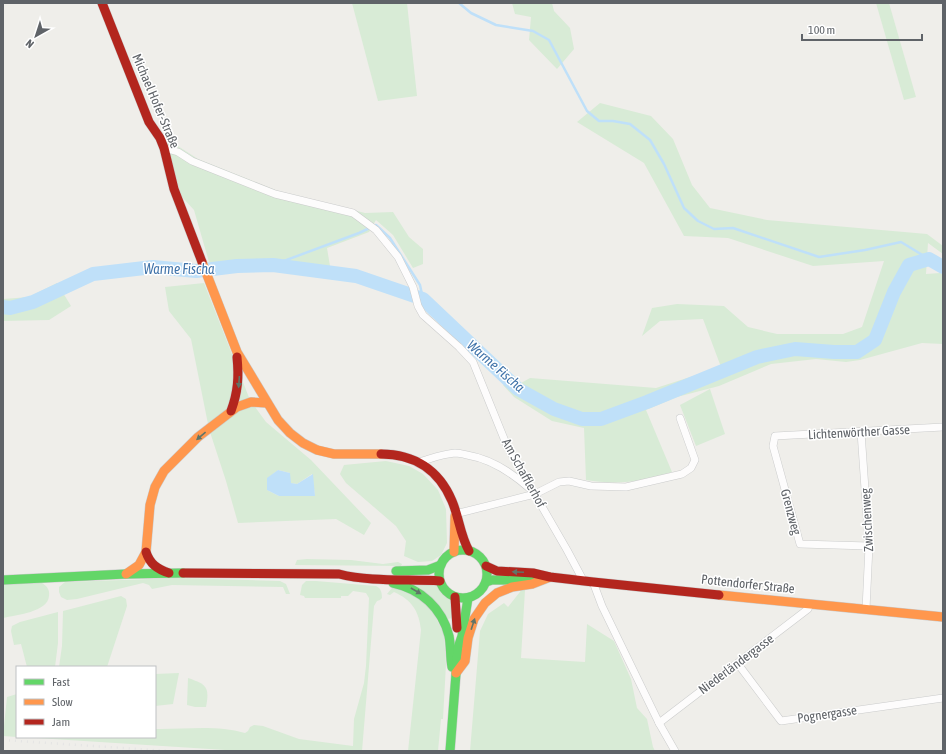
<svg xmlns="http://www.w3.org/2000/svg" width="946" height="754" font-family="'Asap Condensed',sans-serif">
  <rect width="100%" height="100%" fill="#efeeea"/>
  <g fill="#d8ebd6" fill-rule="evenodd">
    <polygon points="352,3 407,3 417,96 378,101"/>
    <polygon points="512,3 552,3 554,11 570,28 574,49 557,69 529,40 531,17 515,14"/>
    <polygon points="876,3 889,3 916,97 904,100"/>
    <path d="M600,103l51,13 22,23 19,46 18,23 57,12 160,14 16,12v8l-15,-11 -2,31 14,-1 3,2v69l-21,-1 -62,17 -14,2 -30,-3 -45,5 -52,22 -42,11 -31,13 26,62c-28,10 -57,13 -86,8l-2,-52 -32,-7 -38,-24 -11,-12 18,-2 9,-5 126,10 65,-21 -18,-48 -43,2 -18,15 10,-28 25,-4 47,2 24,21 29,7h66l19,-7 22,-66 -71,5 -85,-28 -44,-2 -40,-73 -67,-41z"/>
    <polygon points="167,139 198,159 278,191 365,213 393,212 409,237 423,249 423,264 413,268 393,235 376,220 369,232 327,248 330,266 270,262 209,262 194,210 182,197 171,164"/>
    <polygon points="57,283 71,306 49,320 3,321 3,299 29,297"/>
    <path d="M204,283l46,117 16,22 45,38 60,63 -7,12 -28,-16 -98,4 -12,-42 -17,-52 -18,-90 -22,-28 -4,-24zM278,470l12,3v10l7,1 15,-10 3,22h-36l-12,-6 1,-12z"/>
    <polygon points="710,389 725,434 696,446 680,405"/>
    <polygon points="386,461 409,466 423,474 438,490 446,509 447,543 441,555 432,561 418,562 404,556 406,541 396,526 346,483 340,474 344,465"/>
    <polygon points="307,559 351,560 383,564 398,562 402,564 401,566 295,565 297,560"/>
    <polygon points="180,578 280,581 286,584 290,594 286,594 283,587 172,585 152,589 149,585 143,583 77,599 67,600 61,597 59,592 59,587 65,582"/>
    <path d="M306,581h10l60,5c5,2 6,7 6,12l-2,2 -3,1 -3,5 -12,145h-121l-220,-14h72l2,1 6,-1h54v-8h5c28,0 58,-4 85,4l3,-2 2,-4 4,-2 9,1 36,13 54,7 1,-27 10,-36 2,-17 3,-68 -3,-5 -13,-2 -5,5h-7v2h-36l-1,-2 -4,-1 2,-10z"/>
    <polygon points="416,582 438,586 451,601 453,618 447,619 414,585"/>
    <path d="M42,583c5,3 8,7 7,13 -1,16 -33,19 -46,22v-34z"/>
    <path d="M392,588l22,5 18,17 12,24 2,30 -3,55h-2l-3,32h-30l13,-121c-2,-19 -9,-30 -27,-38l-4,3 -3,-1z"/>
    <polygon points="523,588 525,590 521,658 585,662 587,624 614,641 631,679 637,708 647,719 653,747 655,751 470,751 480,631 488,614 504,603 508,607"/>
    <polygon points="121,596 126,599 127,606 107,667 59,667 62,646 63,611"/>
    <polygon points="58,612 58,643 55,667 27,667 21,644 14,645 11,631 12,626 20,622"/>
    <polygon points="179,673 173,704 155,706 155,674"/>
    <path d="M188,678c18,6 22,9 18,29h-11l-8,-2z"/>
    <polygon points="17,694 17,737 3,736 7,697"/>
  </g>
  <polygon fill="#bfe0f9" points="278,470 290,473 291,483 297,484 313,474 315,496 279,496 267,490 267,478"/>
  <g fill="none" stroke-linecap="round" stroke-linejoin="round">
    <g stroke="#bfe0f9" stroke-width="2.5">
      <polyline points="459,3 471,13 496,25 533,31 549,40 587,111 599,121 613,121 630,124 650,140 664,164 684,208 698,221 714,229 733,228 819,257 865,250 901,242 929,259"/>
      <polyline points="273,265 359,233 376,225 390,238 420,285 423,299"/>
    </g>
    <polyline stroke="#bfe0f9" stroke-width="14" points="3,307 10,308 33,302 93,274 153,267 196,271 237,266 273,265 356,276 423,299 518,389 554,409 582,419 601,419 647,402 757,357 795,349 834,352 857,352 875,340 894,292 909,265 929,259 943,267"/>
    <g stroke="#cbcccc" stroke-width="8">
      <g id="street">
        <polyline points="164,148 178,152 192,161 275,194 353,213 376,230 398,257 413,287 418,306 423,315 459,347 473,362 507,446 567,550 583,580"/>
        <polyline points="861,432 869,546 866,609"/>
        <path d="M419,462c11,-3 23,-8 36,-9 4,0 8,1 12,2 24,4 44,17 62,33"/>
        <polyline points="455,514 535,494 559,482 569,481 591,486 626,487 682,474 691,468 695,460 680,418"/>
        <polyline points="869,546 800,544 773,446 775,436 943,427"/>
        <polyline points="593,582 602,606 659,723 675,751"/>
        <polyline points="738,664 781,721 943,698"/>
        <polyline points="659,723 808,609 810,604"/>
      </g>
    </g>
    <g stroke="#cacacb" stroke-width="10">
      <g id="fast">
        <circle cx="463" cy="574" r="24"/>
        <polyline points="396,571 428,570 441,565"/>
        <polyline points="3,580 126,574 183,573"/>
        <polyline points="486,582 492,580 534,580"/>
        <path d="M393,583c28,6 49,25 56,53 2,10 1,21 3,31"/>
        <polyline points="450,751 458,648 462,636 468,598"/>
      </g>
    </g>
    <g stroke="#cacacb" stroke-width="10">
      <g id="slow">
        <polyline points="202,262 237,352 278,420 290,433 303,443 317,450 334,454 381,454"/>
        <polyline points="454,552 455,516"/>
        <polyline points="126,574 139,565 146,552 150,505 155,487 164,471 198,437 237,407 251,402 267,403"/>
        <polyline points="719,595 943,617"/>
        <polyline points="456,673 465,661 468,638 474,619 485,603 497,593 512,587 532,584 550,577"/>
      </g>
    </g>
    <g stroke="#cacacb" stroke-width="10">
      <g id="jam">
        <polyline points="102,3 149,122 160,138 164,148 174,189 202,262"/>
        <path d="M231,411c7,-19 8,-34 6,-54"/>
        <path d="M381,454c33,0 58,16 71,47 7,16 8,34 17,50"/>
        <path d="M146,552c4,12 11,17 23,21"/>
        <polyline points="486,566 497,571 533,573 550,577 593,582 719,595"/>
        <path d="M183,573l156,1c31,8 68,5 101,7"/>
        <polyline points="455,597 457,628"/>
      </g>
    </g>
    <use href="#street" stroke="#fdfcfc" stroke-width="7"/>
    <use href="#fast" stroke="#63d668" stroke-width="9"/>
    <use href="#slow" stroke="#ff974d" stroke-width="9"/>
    <use href="#jam" stroke="#b3261e" stroke-width="9"/>
    <polyline stroke="#e4e4e4" stroke-width="2.5" stroke-dasharray="1 5" stroke-linecap="butt" points="3,740 168,751"/>
  </g>
  <defs><path id="oneway-solid" d="M-6-.8H1V-3.2L6.5 0L1 3.2V.8H-6Z"/></defs>
  <g fill="#607468">
    <use href="#oneway-solid" transform="translate(239 382) rotate(94)"/>
    <use href="#oneway-solid" transform="translate(201 436) rotate(140)"/>
    <use href="#oneway-solid" transform="translate(518 572) rotate(-177)"/>
    <use href="#oneway-solid" transform="translate(416 591) rotate(30)"/>
    <use href="#oneway-solid" transform="translate(473 624) rotate(-72)"/>
  </g>
  <g text-anchor="middle" dominant-baseline="central" stroke-width="3" stroke-linejoin="round" paint-order="stroke">
    <g font-size="13" fill="#5f6368" stroke="#fff">
      <text transform="translate(156 101) rotate(67)">Michael Hofer-Straße</text>
      <text transform="translate(859 432) rotate(-3)">Lichtenwörther Gasse</text>
      <text transform="translate(524 473) rotate(61)">Am Schafflerhof</text>
      <text transform="translate(791 512) rotate(75)">Grenzweg</text>
      <text transform="translate(867 520) rotate(-93)">Zwischenweg</text>
      <text transform="translate(748 584) rotate(6)">Pottendorfer Straße</text>
      <text transform="translate(736 664) rotate(-37)">Niederländergasse</text>
      <text transform="translate(827 714) rotate(-8)">Pognergasse</text>
    </g>
    <g font-size="14" font-style="italic" fill="#4174aa" stroke="#fff">
      <text x="179" y="269">Warme Fischa</text>
      <text transform="translate(496 366) rotate(41)">Warme Fischa</text>
    </g>
  </g>
  <rect width="946" height="754" fill="none" stroke="#5f6368" stroke-width="8"/>
  <rect x="16" y="666" width="140" height="72" fill="#ffffff" stroke="#bfc1c3"/>
  <rect x="24" y="679" width="20" height="6" fill="#63d668" stroke="#bfc1c3"/>
  <text x="52" y="686" font-size="12" fill="#5f6368">Fast</text>
  <rect x="24" y="699" width="20" height="6" fill="#ff974d" stroke="#bfc1c3"/>
  <text x="52" y="706" font-size="12" fill="#5f6368">Slow</text>
  <rect x="24" y="719" width="20" height="6" fill="#b3261e" stroke="#bfc1c3"/>
  <text x="52" y="726" font-size="12" fill="#5f6368">Jam</text>
  <g transform="translate(36 36) rotate(219)" stroke="#ffffff" stroke-width="3" paint-order="stroke">
  <path d="M0-3L7 15L0 10L-7 15Z" fill="#5f6368"/>
  <text y="-6" font-size="11" font-weight="bold" text-anchor="middle" fill="#5f6368">N</text>
  </g>
  <path d="M802 34v6h120v-6" fill="none" stroke="#5f6368" stroke-width="2"/>
  <text x="808" y="34" font-size="12" fill="#5f6368" stroke="#ffffff" stroke-width="3" paint-order="stroke">100 m</text>
</svg>
